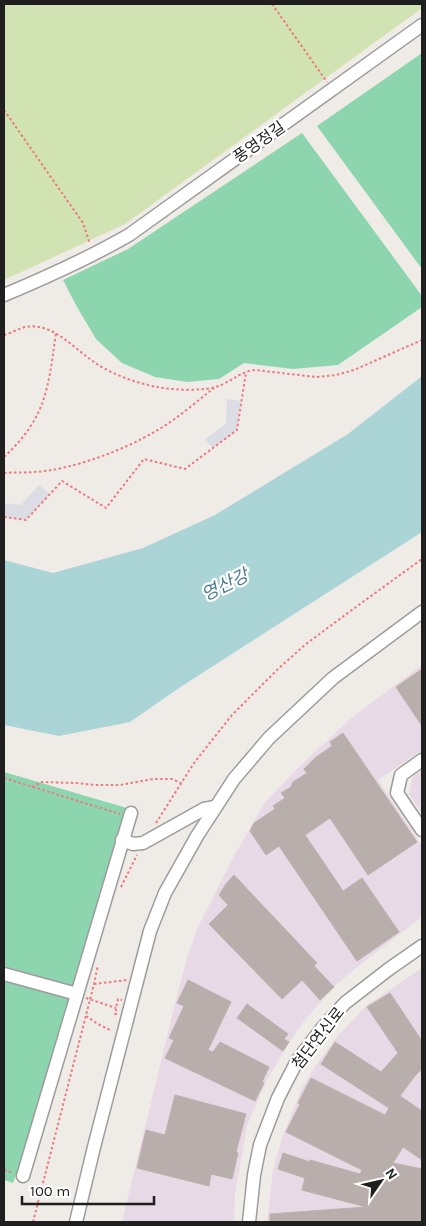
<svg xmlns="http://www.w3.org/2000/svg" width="426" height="1226" font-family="Karla,'Noto Sans KR',sans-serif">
  <rect width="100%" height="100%" fill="#efebe6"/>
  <g fill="#e7d9e6">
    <polygon points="422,665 422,750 378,780 422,846 422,917 362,963 337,984 307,1017 285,1049 267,1080 247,1125 235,1194 234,1222 122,1222 173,1012 187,957 199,925 234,856 264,804 295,771 350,719"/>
    <polygon points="422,769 422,814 409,794 413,776"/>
    <polygon points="422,968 422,1222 267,1222 273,1170 282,1138 301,1090 316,1065 336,1038 367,1005"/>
  </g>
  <polygon fill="#d1e3b2" points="4,4 422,4 422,8 125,224 4,280"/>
  <g fill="#8dd5af">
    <polygon points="422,53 422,269 317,126"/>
    <polygon points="302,133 422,296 422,307 338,365 293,369 244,363 219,379 187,382 155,377 122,363 96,339 77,307 63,280 128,249"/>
    <polygon points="4,772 137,811 82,996 13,1183 4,1180"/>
  </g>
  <g fill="#dbdce4">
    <polygon points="227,399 241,401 237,430 213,448 205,439 226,424"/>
    <polygon points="39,485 50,494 26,520 4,517 4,503 21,505"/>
  </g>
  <polygon fill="#abd4d7" points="422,376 422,532 179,688 130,722 59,736 4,725 4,560 53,573 143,548 215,515 348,434"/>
  <g fill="#b8afac" stroke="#bfb0aa">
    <polygon points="422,669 422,726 396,687"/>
    <polygon points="343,733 417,842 368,875 330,818 305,835 343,891 362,878 399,932 357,961 279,846 266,855 250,831 254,823 275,809 273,806 285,798 281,793 291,787 293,782 307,773 304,769 315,758 332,746 330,742"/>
    <polygon points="234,875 317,963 314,966 334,987 320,1000 302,980 282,999 209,924 228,905 219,895 226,884"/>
    <polygon points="188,980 231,1002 208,1050 213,1052 220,1042 269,1067 262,1082 264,1083 255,1101 165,1058 174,1040 169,1038 184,1006 177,1003"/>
    <polygon points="390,993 422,1041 422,1069 414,1077 400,1096 422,1111 422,1160 403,1147 393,1163 422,1169 422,1222 270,1222 270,1214 366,1207 302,1190 305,1178 278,1169 283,1153 310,1162 310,1160 360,1174 362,1170 286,1132 300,1104 298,1103 311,1078 385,1115 389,1108 321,1064 335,1042 381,1072 398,1053 367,1007"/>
    <polygon points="247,1004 288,1034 284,1039 289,1042 283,1051 237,1018"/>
    <polygon points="175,1095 246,1114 236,1152 238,1153 232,1179 211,1174 209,1186 137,1168 146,1130 165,1135"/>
  </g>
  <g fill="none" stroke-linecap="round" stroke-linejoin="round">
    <g stroke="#9c9c9c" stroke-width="15">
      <g id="minor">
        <path d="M4,295c43,-18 85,-37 125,-60l293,-210"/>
        <polyline points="422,760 401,775 397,793 422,830"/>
        <polyline points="122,840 133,844 143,843 204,809 215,807"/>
        <polyline points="4,974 77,994"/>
        <polyline points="23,1176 131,813"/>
        <polyline points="76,1222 94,1147 150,931 165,893 197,836 234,779 269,738 333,678 422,612"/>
        <polyline points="249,1222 254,1175 260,1145 278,1098 297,1061 323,1027 345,1003 389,969 422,946"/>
      </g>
    </g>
    <g stroke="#eb7b7f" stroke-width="2" stroke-dasharray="2.5 2.5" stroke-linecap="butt">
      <polyline points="272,4 327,82"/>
      <polyline points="4,110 83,223 90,244"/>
      <path d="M4,335c7,-2 14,-6 21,-8 28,-5 48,21 69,35 17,12 42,21 63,25 16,3 49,5 64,-2 12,-5 21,-14 34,-15l61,7 20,-2 18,-5 68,-30"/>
      <path d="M4,457c43,-40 44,-69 52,-124"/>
      <path d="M4,473c10,-1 20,0 30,-1 38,-2 90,-22 122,-41 21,-12 40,-29 58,-43"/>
      <polyline points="4,517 26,520 62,481 106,508 144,459 185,469 237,430 246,372"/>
      <polyline points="4,778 120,814"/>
      <polyline points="32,787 42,782 75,783 95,785 120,785 153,779 172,779 181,783"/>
      <polyline points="156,823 194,763 232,715 279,668 306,644 360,604 422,559"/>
      <polyline points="121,887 137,855"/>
      <polyline points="94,984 127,980"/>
      <polyline points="86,998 116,1008"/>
      <polyline points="117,1014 115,1014 118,999 122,1000"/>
      <polyline points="86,1016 98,1024 112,1031"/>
      <polyline points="4,1170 13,1173"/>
      <polyline points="33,1222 94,984 98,965"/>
    </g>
    <use href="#minor" stroke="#fff" stroke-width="12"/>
  </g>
  <g text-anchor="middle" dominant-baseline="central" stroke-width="4.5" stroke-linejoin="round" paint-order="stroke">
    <g font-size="16" fill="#1f1f1f" stroke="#fff">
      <text transform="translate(259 142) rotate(-35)">풍영정길</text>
      <text transform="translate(318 1038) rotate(-52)">첨단연신로</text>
    </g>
    <g font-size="18" font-style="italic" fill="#4e7c95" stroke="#fff">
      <text transform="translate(225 585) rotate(-26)">영산강</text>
    </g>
  </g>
  <rect width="426" height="1226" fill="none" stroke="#1f1f1f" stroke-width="10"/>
  <g transform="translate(381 1181) rotate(56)" stroke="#ffffff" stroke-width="4" paint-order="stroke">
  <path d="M0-4L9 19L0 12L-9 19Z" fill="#1f1f1f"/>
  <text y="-8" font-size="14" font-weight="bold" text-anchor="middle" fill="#1f1f1f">N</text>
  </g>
  <path d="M22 1196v8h132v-8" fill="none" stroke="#1f1f1f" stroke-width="2.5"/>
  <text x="30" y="1196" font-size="15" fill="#1f1f1f" stroke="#ffffff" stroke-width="4" paint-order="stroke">100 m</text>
</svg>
